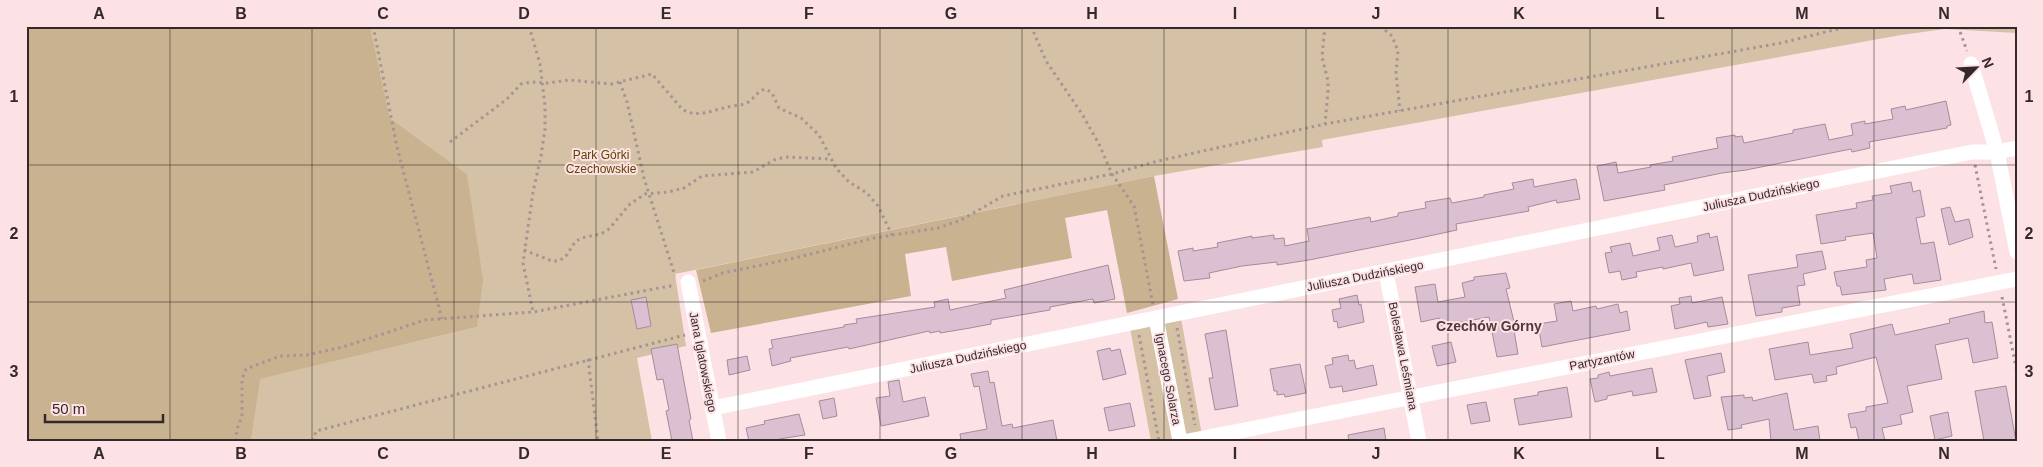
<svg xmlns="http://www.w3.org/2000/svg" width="2043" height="467" font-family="Arial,sans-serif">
  <rect width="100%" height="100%" fill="#fde2e5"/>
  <g fill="#d5c1a5">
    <polygon points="370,26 2017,26 2017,33 1945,29 1901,35 1322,140 1323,147 1154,176 675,274 686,346 637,358 652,441 251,441 259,379 477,327 467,174 390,118"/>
    <polygon points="1181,318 1203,441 1151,441 1130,328"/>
  </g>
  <g fill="#c9b290">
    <polygon points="26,26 370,26 390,118 467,174 483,280 477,327 260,379 251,441 26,441"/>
    <polygon points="1154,176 1178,299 1127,313 1107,210 1065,218 1072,258 952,281 946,247 905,254 911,296 711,333 696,270"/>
  </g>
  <g fill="#dac0d1" stroke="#a48c9c">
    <polygon points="1946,101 1951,125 1947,126 1947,128 1869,142 1870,148 1852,152 1851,149 1746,170 1722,173 1664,185 1665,190 1604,201 1597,166 1616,162 1618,173 1651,167 1650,165 1673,161 1672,157 1718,148 1716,138 1735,135 1735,137 1742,136 1744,143 1793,133 1793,130 1825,124 1829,140 1853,135 1851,124 1865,121 1865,124 1893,119 1891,109 1905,106 1906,110"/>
    <polygon points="1533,179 1534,187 1576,179 1580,199 1557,203 1556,200 1528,207 1529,211 1456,224 1457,230 1415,239 1309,260 1277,265 1277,262 1242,266 1209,273 1210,278 1184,281 1178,251 1193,248 1193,251 1218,247 1217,243 1252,236 1252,238 1274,235 1274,239 1284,238 1285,246 1309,241 1307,229 1370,217 1371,222 1398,216 1398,213 1426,208 1425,202 1450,198 1452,203 1484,197 1484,195 1514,189 1512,183"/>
    <polygon points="1911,182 1913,192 1920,190 1925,216 1916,218 1921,244 1934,242 1941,280 1914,284 1912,274 1884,279 1886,290 1842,295 1840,286 1837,286 1834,272 1867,267 1866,260 1877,258 1873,233 1845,237 1846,240 1821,244 1816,215 1857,208 1856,203 1873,200 1872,196 1892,193 1890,186"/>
    <polygon points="1950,207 1955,222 1969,219 1973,237 1949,245 1941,209"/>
    <polygon points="1709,233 1710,238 1717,236 1724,270 1694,276 1691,263 1663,269 1663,267 1636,272 1637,277 1622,280 1620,271 1609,273 1605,253 1612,252 1610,247 1630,243 1633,256 1660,250 1657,238 1672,235 1675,247 1698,242 1697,236"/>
    <polygon points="1822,251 1826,269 1803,274 1805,285 1797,286 1800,305 1782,308 1782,312 1756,316 1748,275 1798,267 1796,255"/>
    <polygon points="1108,265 1115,299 1094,303 1093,299 1050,307 1050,310 991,320 991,324 970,328 940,333 940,331 930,333 929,331 849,349 848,347 790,358 791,361 772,366 769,349 773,348 771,340 844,327 844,325 857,323 856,319 935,307 934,302 948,299 950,310 1006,298 1004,290"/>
    <polygon points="1506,273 1510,288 1506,289 1516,330 1514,330 1518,354 1497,357 1489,317 1441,326 1439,318 1421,322 1415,287 1435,284 1438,302 1465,297 1462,283 1474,280 1474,277"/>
    <polygon points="1357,295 1359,305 1361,304 1364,322 1338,328 1337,321 1334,322 1332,310 1341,308 1339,299"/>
    <polygon points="1691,296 1692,303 1722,297 1728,324 1708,327 1707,322 1675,329 1671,306 1680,304 1679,298"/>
    <polygon points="646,297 651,326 637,329 631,300"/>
    <polygon points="1571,301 1573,311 1596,306 1597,309 1618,304 1620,313 1627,311 1630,330 1542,347 1538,324 1557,321 1554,304"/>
    <polygon points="1984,311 1985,323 1992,322 1998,358 1973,363 1968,338 1935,345 1942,379 1907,386 1913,412 1900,415 1902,424 1882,428 1885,441 1859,441 1856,427 1851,428 1848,414 1866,411 1866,407 1888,403 1876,357 1836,367 1837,374 1826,376 1827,381 1814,383 1812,374 1775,380 1769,349 1808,342 1810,355 1853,348 1850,334 1892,324 1895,335 1950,323 1949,319"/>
    <polygon points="1226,330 1238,406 1215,410 1209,378 1213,378 1205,334"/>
    <polygon points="1451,342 1456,362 1437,366 1432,346"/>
    <polygon points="677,344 691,419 689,420 693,441 672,441 666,411 669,410 663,379 657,380 651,349"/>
    <polygon points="1110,348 1111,351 1120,349 1126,374 1103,380 1097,351"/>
    <polygon points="1721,353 1725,372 1707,376 1711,396 1694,399 1685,360"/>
    <polygon points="1348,355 1349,361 1354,360 1356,369 1373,365 1377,385 1343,392 1342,386 1330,388 1325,366 1333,364 1332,358"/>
    <polygon points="747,356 750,370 729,375 727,360"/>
    <polygon points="1300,364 1306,393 1285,397 1284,394 1277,395 1277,391 1274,391 1270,369"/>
    <polygon points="1652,368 1657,392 1633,396 1632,391 1607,396 1607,399 1595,402 1590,379 1598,378 1598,375 1609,372 1610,376"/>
    <polygon points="988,371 990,383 994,382 1002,426 1012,424 1013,428 1053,420 1057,441 961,441 960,434 987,429 979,386 974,387 971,374"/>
    <polygon points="899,380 903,402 925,397 929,416 881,426 876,398 890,396 888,382"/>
    <polygon points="2006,386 2016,441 1984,441 1975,391"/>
    <polygon points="1567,387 1572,417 1519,425 1514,399 1538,395 1538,392"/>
    <polygon points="1787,393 1794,430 1818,426 1820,441 1771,441 1769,419 1741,425 1742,428 1728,430 1721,397 1744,395 1744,398 1752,397 1753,401"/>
    <polygon points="834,398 837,416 823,419 819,401"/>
    <polygon points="1486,402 1490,421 1471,424 1467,405"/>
    <polygon points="1130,403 1135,426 1109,431 1104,408"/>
    <polygon points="1948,412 1952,436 1935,440 1930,416"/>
    <polygon points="799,414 805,435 779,439 779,441 749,441 746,428 765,424 764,421"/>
    <polygon points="1384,428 1386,441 1349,441 1348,435"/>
  </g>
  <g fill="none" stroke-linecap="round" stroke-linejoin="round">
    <g stroke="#a79294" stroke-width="3" stroke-dasharray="2.5 4" stroke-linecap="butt">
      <polyline points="373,26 397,147 442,319"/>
      <polyline points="529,26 540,64 545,106 545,129 541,156 533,192 523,263 533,312"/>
      <polyline points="1031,26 1046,61 1082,114 1099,144 1112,174 1134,206 1153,305"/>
      <polyline points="1325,26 1322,57 1328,81 1328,91 1325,124"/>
      <polyline points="1380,26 1392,36 1398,51 1396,73 1400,111"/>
      <polyline points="1958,26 1967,51"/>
      <polyline points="620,82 627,102 644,178 675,276"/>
      <path d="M450,142l57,-43 14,-15 10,-2 17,1 21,-3 42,4 41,-10 30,35c15,10 30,1 46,-2 6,-2 13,-1 19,-4 8,-5 10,-12 19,-14l6,4 7,15 22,10 18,17 17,33 13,14 18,11 11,13 14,29"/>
      <polyline points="1975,165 1996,269"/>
      <polyline points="524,250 552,261 559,261 566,256 575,242 581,238 601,234 609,229 630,204 645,194 668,192 684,188 702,176 753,172 774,160 785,157 830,159"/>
      <polyline points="703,281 723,273 795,258 874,238 938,228 961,220 1003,196 1112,174 1158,161 1325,124 1781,43 1850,26"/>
      <polyline points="2002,297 2017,372"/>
      <polyline points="1177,328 1195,425"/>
      <polyline points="1139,335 1159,441"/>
      <polyline points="588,359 598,441"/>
      <polyline points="236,441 237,429 242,416 242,379 246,369 280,356 307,355 343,347 425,320 533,312 675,285"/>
      <polyline points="313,441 316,431 685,335"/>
    </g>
    <g stroke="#fff" stroke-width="15">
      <polyline points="1971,64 1997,152 2017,252"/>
      <polyline points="1386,272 1419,441"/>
      <polyline points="688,282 719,441"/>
      <polyline points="1156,318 1180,441"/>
      <polyline points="713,408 1972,152 1997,152 2017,148"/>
      <polyline points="1188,441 2017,279"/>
    </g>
  </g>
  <path fill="none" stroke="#35282a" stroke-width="1" stroke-opacity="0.55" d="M170,26v415M312,26v415M454,26v415M596,26v415M738,26v415M880,26v415M1022,26v415M1164,26v415M1306,26v415M1448,26v415M1590,26v415M1732,26v415M1874,26v415M26,165h1991M26,302h1991"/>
  <g text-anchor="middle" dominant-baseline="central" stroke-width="4" stroke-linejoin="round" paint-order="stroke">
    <g font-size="12" fill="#614201" stroke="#fde2e5">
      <text x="601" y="155">Park Górki<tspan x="601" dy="14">Czechowskie</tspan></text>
    </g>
    <g font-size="12" fill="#35282a" stroke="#fde2e5">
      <text transform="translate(1761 195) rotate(-12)">Juliusza Dudzińskiego</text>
      <text transform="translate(1365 276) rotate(-11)">Juliusza Dudzińskiego</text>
      <text transform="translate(1403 356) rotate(79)">Bolesława Leśmiana</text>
      <text transform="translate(968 357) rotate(-12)">Juliusza Dudzińskiego</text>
      <text transform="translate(1602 360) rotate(-11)">Partyzantów</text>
      <text transform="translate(703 362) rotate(79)">Jana Iglatowskiego</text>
      <text transform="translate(1168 379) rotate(79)">Ignacego Solarza</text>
    </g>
    <g font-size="14" font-weight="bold" fill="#51373a" stroke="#fde2e5">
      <text x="1489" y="326">Czechów Górny</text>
    </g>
  </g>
  <rect width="2043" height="467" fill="none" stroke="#fde2e5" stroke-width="55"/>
  <g transform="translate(1976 68) rotate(66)" stroke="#fde2e5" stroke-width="4" paint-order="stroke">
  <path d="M0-4L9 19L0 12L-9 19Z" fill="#35282a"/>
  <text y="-8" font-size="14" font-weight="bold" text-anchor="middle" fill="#35282a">N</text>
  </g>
  <path d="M45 414v8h118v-8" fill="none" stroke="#35282a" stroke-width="2.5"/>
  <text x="52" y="414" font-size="15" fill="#35282a" stroke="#fde2e5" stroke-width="4" paint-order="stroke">50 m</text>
  <rect x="28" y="28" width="1988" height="412" fill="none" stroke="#35282a" stroke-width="2"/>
  <g font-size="16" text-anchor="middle" font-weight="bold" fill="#35282a">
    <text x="99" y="19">A</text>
    <text x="241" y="19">B</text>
    <text x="383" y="19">C</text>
    <text x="524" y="19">D</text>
    <text x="666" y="19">E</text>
    <text x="809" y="19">F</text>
    <text x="951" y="19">G</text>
    <text x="1092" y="19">H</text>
    <text x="1235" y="19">I</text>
    <text x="1376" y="19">J</text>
    <text x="1519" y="19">K</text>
    <text x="1660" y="19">L</text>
    <text x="1802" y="19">M</text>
    <text x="1944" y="19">N</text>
    <text x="14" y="102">1</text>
    <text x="2029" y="102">1</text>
    <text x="14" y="239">2</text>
    <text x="2029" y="239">2</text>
    <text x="14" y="377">3</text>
    <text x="2029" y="377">3</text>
    <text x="99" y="459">A</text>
    <text x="241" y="459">B</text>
    <text x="383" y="459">C</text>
    <text x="524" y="459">D</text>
    <text x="666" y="459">E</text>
    <text x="809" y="459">F</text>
    <text x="951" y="459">G</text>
    <text x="1092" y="459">H</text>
    <text x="1235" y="459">I</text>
    <text x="1376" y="459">J</text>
    <text x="1519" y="459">K</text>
    <text x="1660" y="459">L</text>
    <text x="1802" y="459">M</text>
    <text x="1944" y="459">N</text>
  </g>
</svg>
